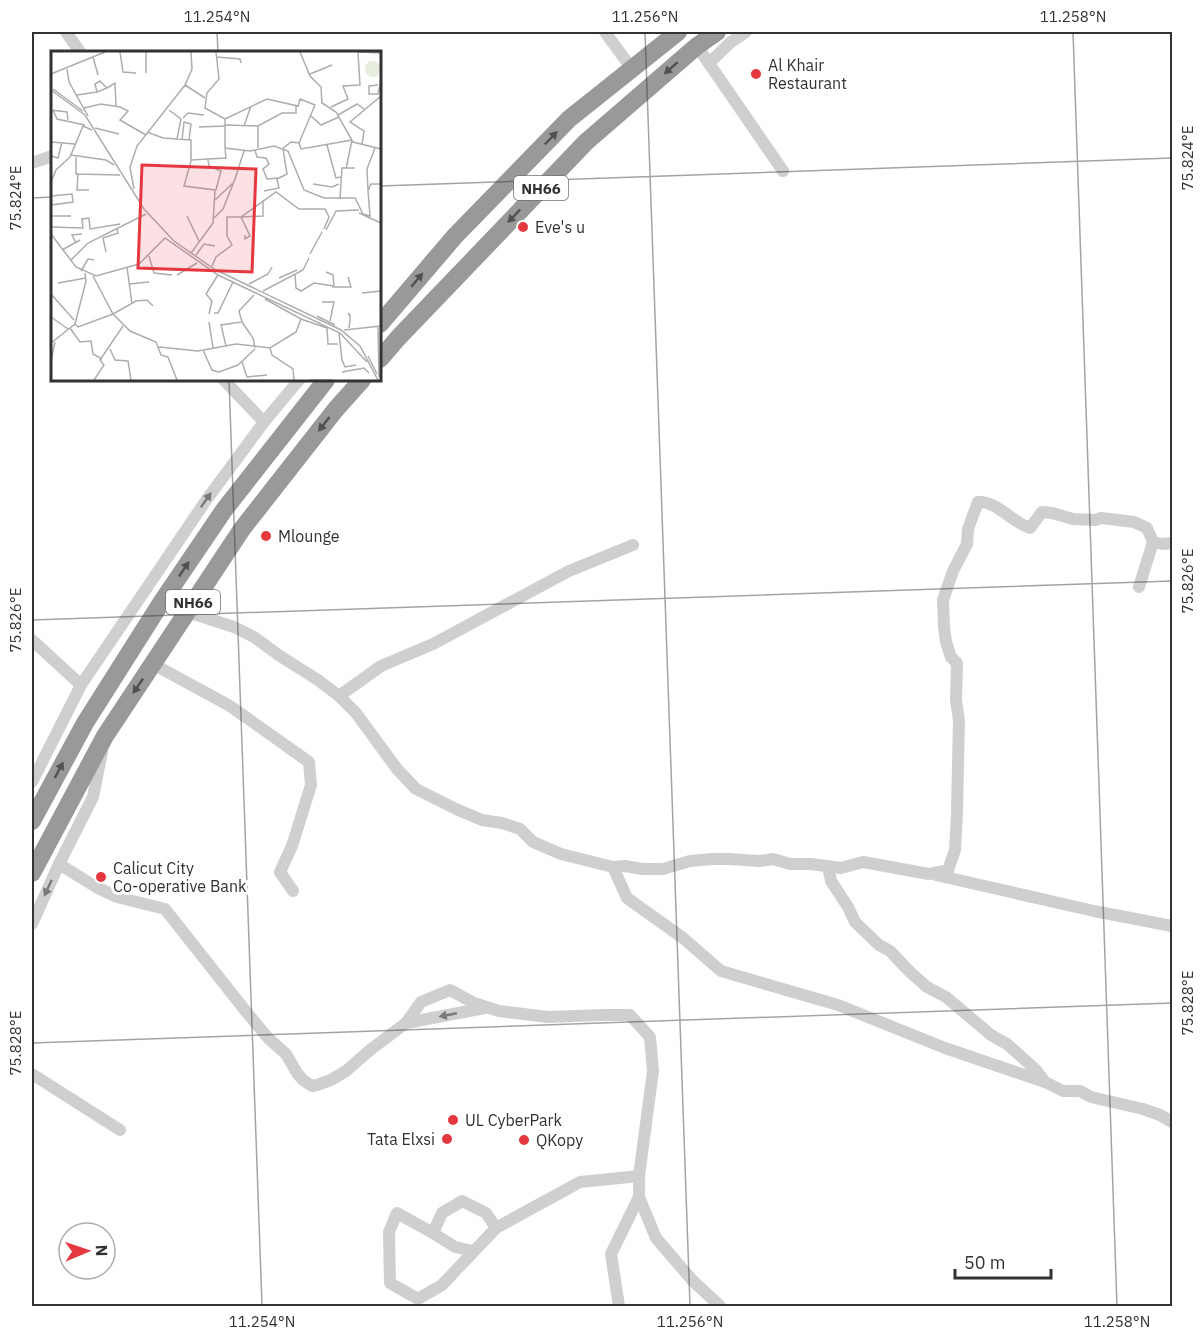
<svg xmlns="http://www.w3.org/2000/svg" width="1204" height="1338" font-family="'IBM Plex Sans',sans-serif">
  <rect width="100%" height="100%" fill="#fff"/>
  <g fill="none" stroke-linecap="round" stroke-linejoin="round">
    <g stroke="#cfcfcf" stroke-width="12">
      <polyline points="66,32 80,52"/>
      <polyline points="605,32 632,69"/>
      <polyline points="697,46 783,171"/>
      <polyline points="709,63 731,42 746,32"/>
      <polyline points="32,163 52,156"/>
      <polyline points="224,380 264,422"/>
      <polyline points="1139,587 1153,542"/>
      <path d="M186,613l11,2 37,12 20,10 26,19 38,24 21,16 17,17 41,56 19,20 40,20 26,11 20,3 18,6 13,13 28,12 52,13 12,-1 17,3h21l27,-8 23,-2h16l30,2 14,-2 17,5h21l30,4 22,-6 66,12 19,-4 7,-20 2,-37 2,-92 -3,-21 1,-37 -6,-6 -5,-15 -2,-15 -1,-27 10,-29 14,-27 1,-15 10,-27c20,-1 33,20 52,26l12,-16 10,1 21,6 22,1 6,-2 33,4 13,6 6,14 9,2 10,-1"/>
      <polyline points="32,640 81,685"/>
      <polyline points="153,664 230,706 309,762 311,785 292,846 280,872 293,891"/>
      <polyline points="339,696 381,666 433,644 569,571 633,545"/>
      <polyline points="32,782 81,685 207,499 264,422 299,380"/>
      <polyline points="59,864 96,887 117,897 165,909 248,1014 268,1038 286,1054 297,1073 303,1080 312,1086 317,1085 331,1080 346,1071 370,1050 406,1023 421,1002 450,990 474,1003 499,1011 548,1017 603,1015 630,1015 650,1037 653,1071 639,1176 580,1182 496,1228 442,1285 418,1299 390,1283 389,1232 397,1213 433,1233"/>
      <polyline points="828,866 831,881 848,907 855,922 879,945 890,951 910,972 927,987 946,997 991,1035 1007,1044 1035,1069 1045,1082 1063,1091 1080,1091 1091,1097 1143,1109 1160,1115 1172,1122"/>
      <polyline points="613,867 627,898 683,938 721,971 838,1005 945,1048 1045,1082"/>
      <polyline points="936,875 1094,911 1172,926"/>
      <polyline points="32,924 59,864 93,797 102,752"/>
      <polyline points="406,1023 485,1008"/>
      <polyline points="32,1074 120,1130"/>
      <polyline points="639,1176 639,1197 656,1238 692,1280 720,1306"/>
      <polyline points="473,1251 455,1247 433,1233 442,1213 462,1201 486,1213 496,1228"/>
      <polyline points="619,1306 611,1254 639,1197"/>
    </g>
    <g stroke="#999" stroke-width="18">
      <polyline points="380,324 455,236 569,119 678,32"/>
      <polyline points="380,359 398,338 586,142 697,46 717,32"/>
      <polyline points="32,821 85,723 161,603 224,510 326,380"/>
      <polyline points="32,873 105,736 242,529 336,409 362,380"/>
    </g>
  </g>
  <defs><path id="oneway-solid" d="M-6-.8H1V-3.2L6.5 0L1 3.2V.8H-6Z" transform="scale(1.5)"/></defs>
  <g fill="#515151">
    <use href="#oneway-solid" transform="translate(671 68) rotate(139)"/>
    <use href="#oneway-solid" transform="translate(551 138) rotate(-46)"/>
    <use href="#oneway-solid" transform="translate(514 216) rotate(134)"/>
    <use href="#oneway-solid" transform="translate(417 280) rotate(-50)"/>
    <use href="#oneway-solid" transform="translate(324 424) rotate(128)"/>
    <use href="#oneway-solid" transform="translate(184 569) rotate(-56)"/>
    <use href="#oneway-solid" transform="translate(138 686) rotate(124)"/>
    <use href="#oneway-solid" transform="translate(59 770) rotate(-62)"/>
  </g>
  <g fill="#797979">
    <use href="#oneway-solid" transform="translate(206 500) rotate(-55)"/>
    <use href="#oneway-solid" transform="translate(48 888) rotate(115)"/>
    <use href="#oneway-solid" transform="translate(448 1015) rotate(169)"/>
  </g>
  <path fill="none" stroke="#323232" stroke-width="1.5" stroke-opacity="0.45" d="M217,32l1,20M645,32l45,1274M1073,32l44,1274M380,186l792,-28M32,198l20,-1M229,380l33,926M32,620l1140,-39M32,1043l1140,-40"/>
  <g fill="#e53740" stroke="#fff" stroke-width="2">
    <circle cx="756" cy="74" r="6"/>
    <circle cx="523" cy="227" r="6"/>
    <circle cx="266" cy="536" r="6"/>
    <circle cx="101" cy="877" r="6"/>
    <circle cx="453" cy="1120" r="6"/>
    <circle cx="447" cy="1139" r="6"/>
    <circle cx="524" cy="1140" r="6"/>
  </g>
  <g text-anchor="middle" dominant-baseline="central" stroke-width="6" stroke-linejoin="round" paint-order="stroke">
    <g fill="#fff" stroke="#707070" stroke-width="1.5">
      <rect x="514" y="176" width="54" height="24" rx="4.5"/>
      <rect x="166" y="590" width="54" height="24" rx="4.5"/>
    </g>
    <g font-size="15" font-weight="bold" fill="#323232">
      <text x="541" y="188">NH66</text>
      <text x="193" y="602">NH66</text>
    </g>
    <g font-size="16" fill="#323232" stroke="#fff" text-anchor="start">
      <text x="768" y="65">Al Khair<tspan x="768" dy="18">Restaurant</tspan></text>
      <text x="535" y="227">Eve's u</text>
      <text x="278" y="536">Mlounge</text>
      <text x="113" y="868">Calicut City<tspan x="113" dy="18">Co-operative Bank</tspan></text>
      <text x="465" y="1120">UL CyberPark</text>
      <text x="435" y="1139" text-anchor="end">Tata Elxsi</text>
      <text x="536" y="1140">QKopy</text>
    </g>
  </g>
  <g transform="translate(51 51)">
    <rect width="330" height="330" fill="#fff"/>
    <path d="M314 18a8 8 0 1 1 16 0a8 8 0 1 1-16 0Z" fill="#e7eee0"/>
    <path fill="none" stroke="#adadad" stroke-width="1.5" d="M69,1l3,20 13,1M95,1v21M165,1l3,27 -12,14 -2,15 20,11v29l25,3 24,-5 14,5 16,39 20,8h31l8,16 7,2 -2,-25 3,-7h10M249,1l10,24 11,11 1,16 14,9 17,30 28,7M307,1l23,1M42,6l5,18M166,6l23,2 1,4M16,18l2,13 19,34M0,23l54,-22M259,23l22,-9M134,34l20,13M327,34l-9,1v8h9l3,-13M56,37l-10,4 -2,-8 5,-3 7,7 8,-5 1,23M2,38l30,22M0,39l34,25 59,94 30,32 40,28 127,61 19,16 18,34M26,44l20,-3M280,56l17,-8 -5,-13 17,-1 -2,-32M33,57l17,-4 19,3 8,4 -8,9 26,15M0,59l16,2 1,8M2,59l4,9 28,6M118,59l12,9 -4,20M287,64l19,-11 7,5M260,65l10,9 18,-8M132,67l5,-5 16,2M174,68l42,-20 31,7 2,-7 15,6 -16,38 -8,-1 -9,7M175,74l32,1 24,-13h14v-7M193,75l7,-20M148,76l27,-1M44,77l24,6M96,81l16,6 28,2v21l-7,25 31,4 -2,33 -22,30M131,89l2,-18 7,2 -2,16M0,91l24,2M248,92l2,6 51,-9M276,94l9,33 5,-1M311,94l2,-14 -14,-9 31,-26M207,97v-22M204,99l2,7 9,1 3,6 -6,5 4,10 11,-1M20,104l35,5 8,5M0,105l7,2 4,-16M25,106v17l44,1M140,109l35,-2 -1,-10M157,109l1,6 12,5 -5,19M295,118l6,-29M27,122l-1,17h12M0,131l5,-12 14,-13 13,-31 9,4M262,133l19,3 7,-3M83,138l-4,-22 7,-21 48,-61 7,-16 -1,-17M317,139l-1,-21 8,-21M213,140l15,-3 -2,-9 10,-5 -4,-25M0,145l21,-2 1,8 -22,3M289,148l2,-31h13M164,149l19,-18 10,-31M308,162l22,10M0,165h20M136,165l12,25M190,166l35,-25 23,17h26l4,8 -5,12M191,166l21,-1v-16M163,167l9,-9 10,-25M0,176l32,1 -1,-9 7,-1 1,11 30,-5M275,179l10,-19 23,-1M0,183l25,33 20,9 43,-12 26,-26 53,37 122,58 27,29M25,192l-4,-8 10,-1M11,199l18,-10M55,201l-3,-14 15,-5 -1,-4M259,203l12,-22M145,204l8,-11 11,2M98,205l5,17 18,2M19,210l18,-18 58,-29M161,215l4,-9 16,-12 -5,-9v-19h14l9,19 -5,3v-4M76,216l5,37M30,220l7,-12 6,1M126,224l20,-12M244,224l1,13 5,3 13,-8 20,3 -1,-11 -7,-3M42,225l20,38 17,17 26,11 5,13 7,2 9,23M228,227l18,-8M7,232l28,-5M78,233l20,-2M198,233l19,-10 4,-7M281,236h19l-3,-10M212,240l40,-21 6,-12M311,242l19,-2M0,243l23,26M214,248l36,20 26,9 1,16h10M271,251h12l-4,19M163,262h4l15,-31M158,263l3,-13 -6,-7 12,-19M266,265l18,9M0,266l17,12M158,271l4,26M191,271l11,16 2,10M24,273l3,3 35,-13 23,-13 11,-1 6,6M327,276l1,50M19,277l10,14 11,-1 2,13 9,5M298,277l1,-7v-6l-2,-2 2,3M293,279l37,-4M288,282l3,27 3,7 11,-2M0,292l24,-19 11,-43 -1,-8M175,295l-5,-21 21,-3 -3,-11 15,-16M108,296l39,4 38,-7 34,4 26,-16 5,-13M219,297l2,7 21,14 1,11M59,298l5,11 13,1 3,19M152,299l9,20 7,2 19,-7 17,-16M317,305l9,18M0,310l4,-19M191,311l5,15 20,-2M291,321l22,-4 5,5M43,329l10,-15 -4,-5 23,-34M259,329h23"/>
    <path fill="#e53740" fill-opacity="0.15" stroke="#e53740" stroke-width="3" d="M91,114l114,4 -4,103 -114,-4z"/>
    <rect width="330" height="330" fill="none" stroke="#323232" stroke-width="3"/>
  </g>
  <rect width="1204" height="1338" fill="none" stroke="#ffffff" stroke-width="66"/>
  <g transform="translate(87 1251) rotate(88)"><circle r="28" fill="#ffffff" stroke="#adadad" stroke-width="1.5"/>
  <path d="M0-4.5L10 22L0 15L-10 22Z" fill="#e53740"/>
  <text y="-9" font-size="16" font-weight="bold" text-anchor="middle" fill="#323232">N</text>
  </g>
  <path d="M955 1269v9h96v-9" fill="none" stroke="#323232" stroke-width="3"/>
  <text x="964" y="1269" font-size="18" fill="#323232" stroke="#ffffff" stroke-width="4.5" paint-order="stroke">50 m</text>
  <rect x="33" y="33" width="1138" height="1272" fill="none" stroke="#323232" stroke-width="2"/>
  <g font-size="15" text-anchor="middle" fill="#323232">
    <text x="217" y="22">11.254°N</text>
    <text x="645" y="22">11.256°N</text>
    <text x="1073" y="22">11.258°N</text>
    <text transform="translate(1188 158) rotate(-90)" y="5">75.824°E</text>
    <text transform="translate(16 198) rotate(-90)" y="5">75.824°E</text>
    <text transform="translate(1188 581) rotate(-90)" y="5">75.826°E</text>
    <text transform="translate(16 620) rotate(-90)" y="5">75.826°E</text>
    <text transform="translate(1188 1003) rotate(-90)" y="5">75.828°E</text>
    <text transform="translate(16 1043) rotate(-90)" y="5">75.828°E</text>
    <text x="262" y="1327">11.254°N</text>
    <text x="690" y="1327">11.256°N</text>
    <text x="1117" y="1327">11.258°N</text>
  </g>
</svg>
